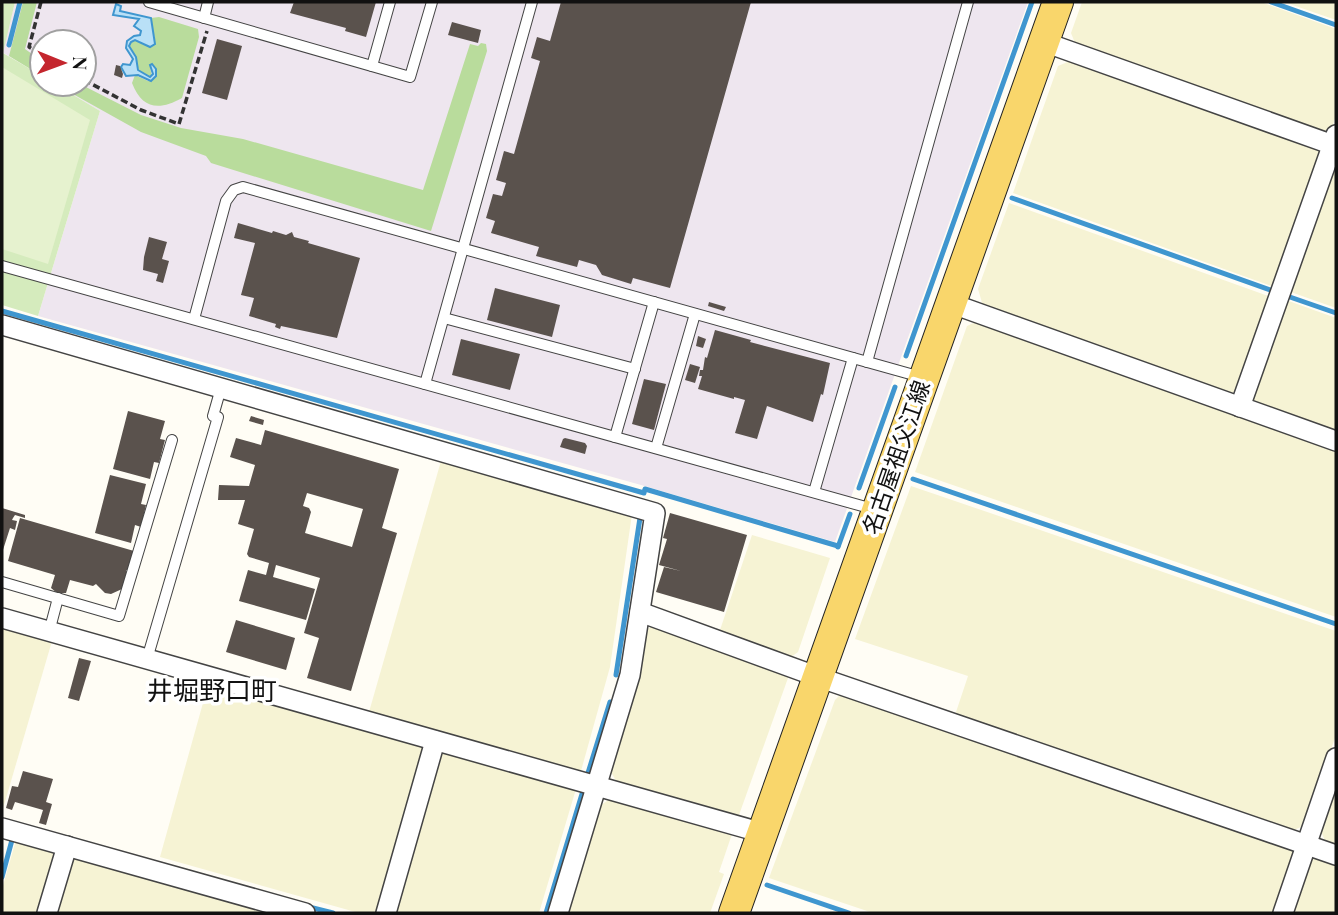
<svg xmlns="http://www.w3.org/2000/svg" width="1338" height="915" font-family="'Playfair Display','Noto Sans JP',serif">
  <rect width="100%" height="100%" fill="#fffdf5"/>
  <polygon fill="#eee6ef" points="15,2 1028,2 835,542 641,485 38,316 100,111 55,84 84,84 84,42 42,42 42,76 2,52"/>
  <g fill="#f6f3d4">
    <polygon points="1082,2 1261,2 1336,29 1336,115 1331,131 1323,134 1075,43 1071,33"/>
    <polygon points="1284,2 1336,2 1336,20"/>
    <polygon points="1070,61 1318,149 1321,154 1274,287 1013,193 1058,66"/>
    <polygon points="1336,160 1336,308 1288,291"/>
    <polygon points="1009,203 1271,297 1237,390 1229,395 983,306 978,289"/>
    <polygon points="1286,300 1336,318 1336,433 1256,405 1251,397"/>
    <polygon points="978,321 1336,448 1336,617 915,472 967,326"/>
    <polygon points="441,461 632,514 610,667 581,771 369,712"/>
    <polygon points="911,486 1336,631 1336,735 1305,825 1292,831 955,715 968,676 855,639"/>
    <polygon points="752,535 830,558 798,652 791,657 719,633"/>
    <polygon points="654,625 787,671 788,678 739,815 616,781 610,770 643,632"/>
    <polygon points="2,627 52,641 2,812"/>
    <polygon points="208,685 420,746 425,752 379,913 359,913 160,857"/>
    <polygon points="844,691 1289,844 1295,857 1274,913 873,913 769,878 835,700"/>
    <polygon points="442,751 576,789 539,913 395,913"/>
    <polygon points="1336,786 1336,845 1325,841 1321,831"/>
    <polygon points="610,799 732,834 719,872 724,874 710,913 567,913 601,805"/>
    <polygon points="16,840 53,851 57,858 41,913 2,913 2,889"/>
    <polygon points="1318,855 1336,861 1336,913 1291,913 1309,860"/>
    <polygon points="75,857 275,913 54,913 69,860"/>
  </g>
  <polygon fill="#d5ebbd" points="2,2 15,2 3,53 42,76 42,84 55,84 100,111 38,316 2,305"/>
  <g fill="#b9dc9c">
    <polygon points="23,2 37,2 25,49 42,61 42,76 9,56"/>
    <path d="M159,17l39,12 1,8 -17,61c-23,13 -40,11 -50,-15l3,-8 13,6 8,-5 -6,-9 2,10c-16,-1 -16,-19 -23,-31l2,-4 4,-2 18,6 2,-6 -4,-22z"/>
    <polygon points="481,43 486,44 487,51 431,231 211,163 206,156 141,132 55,84 80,84 141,115 181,128 243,139 423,190 470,44 478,46"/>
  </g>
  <polygon fill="#e6f2cf" points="2,67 90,120 48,264 2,249"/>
  <polygon fill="#b9e0f7" stroke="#3f96cf" stroke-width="2" points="116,4 121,6 120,11 151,18 155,44 150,47 135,40 131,42 129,46 136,57 138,70 150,77 153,74 150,65 152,64 156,69 156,76 151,81 138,75 126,76 121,67 123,64 130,65 133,59 126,48 127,41 134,36 140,35 141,31 134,26 139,19 113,15"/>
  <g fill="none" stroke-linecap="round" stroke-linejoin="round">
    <g stroke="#3f96cf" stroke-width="5">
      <polyline points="1271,2 1336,25"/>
      <polyline points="9,45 20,2"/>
      <polyline points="1012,198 1273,291"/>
      <polyline points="1287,296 1336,313"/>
      <polyline points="2,311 644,493 645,489 838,546"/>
      <polyline points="906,356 1032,2"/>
      <polyline points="913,479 1336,624"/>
      <polyline points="859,488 895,387"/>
      <polyline points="838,547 850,514"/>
      <polyline points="616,675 640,518"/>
      <polyline points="588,773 610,702"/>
      <polyline points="2,877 12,840"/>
      <polyline points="767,885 849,913"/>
      <polyline points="309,907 333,913"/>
      <polyline points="546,913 582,794"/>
    </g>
  </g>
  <g fill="#5a524d" fill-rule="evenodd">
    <polygon points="294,2 376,2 366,37 345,31 346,28 290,13"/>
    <polygon points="561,2 751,2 670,288 633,278 631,284 602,275 596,265 579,260 577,267 536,256 539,247 491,233 495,221 486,218 493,194 502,196 506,183 496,180 504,151 514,154 540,61 531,58 537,37 550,41"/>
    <polygon points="452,22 481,30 478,43 448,35"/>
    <polygon points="217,39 242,46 227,100 202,93"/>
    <polygon points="116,65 120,66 123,74 122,78 114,75"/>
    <polygon points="238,223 272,233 273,231 286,235 292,232 294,237 309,241 308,243 360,258 337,338 281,326 280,329 275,327 276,324 249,316 254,298 241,295 255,243 234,238"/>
    <polygon points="149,237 167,242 162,259 169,261 163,283 156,281 158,274 143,270 144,257"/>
    <polygon points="495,288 560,305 552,337 487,320"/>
    <polygon points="709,302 726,307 724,311 708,306"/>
    <polygon points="715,330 751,340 750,342 830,363 823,395 821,394 813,422 767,406 757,439 735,433 745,400 734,397 734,399 698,389 702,376 699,376 700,370 703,370 705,357 707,358"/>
    <polygon points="698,336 706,339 703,348 696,346"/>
    <polygon points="461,339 520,354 510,390 452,375"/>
    <polygon points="690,364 700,367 695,383 685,380"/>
    <polygon points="644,379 666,384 654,430 632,424"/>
    <polygon points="128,411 165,421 160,439 165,440 159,463 154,462 150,479 113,469"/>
    <polygon points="251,416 264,420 263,425 249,421"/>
    <path d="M265,430l134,39 -17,59 15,5 -46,158 -44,-13 12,-40 -15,-5 16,-55 -44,-13 -3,12 42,12 -9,31 -67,-19 9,-31 18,5 3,-12 -20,-6 -2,-3 7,-25 -16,-5 7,-24h-27l1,-15 30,1 6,-21 -25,-8 6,-19 25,7zM307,493l56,16 -11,38 -47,-14 6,-21 -2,-4 -6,-2z"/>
    <polygon points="565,438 585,443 587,446 585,454 560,447 563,439"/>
    <polygon points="110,475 146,484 141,504 146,505 141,527 135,525 131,543 95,533"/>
    <polygon points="2,508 25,515 25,518 15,515 13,518 12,520 17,521 15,530 10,528 2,553"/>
    <polygon points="670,513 747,535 724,612 656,592 664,567 681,571 659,565 667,539 663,538"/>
    <polygon points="20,518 134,551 128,571 126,570 127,577 122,589 111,594 105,593 96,584 93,586 70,580 66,593 57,593 51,588 55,575 8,561"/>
    <polygon points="236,620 295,638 286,670 226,652"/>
    <polygon points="79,658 91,661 79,701 68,698"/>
    <polygon points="23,771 53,779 46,802 52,804 46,825 39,823 43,810 15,802 12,810 6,808 12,786 18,787"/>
  </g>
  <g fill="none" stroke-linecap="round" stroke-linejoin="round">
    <g stroke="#444" stroke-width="12">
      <g id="service">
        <polyline points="149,2 410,77 432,2"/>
        <polyline points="204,18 208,2"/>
        <polyline points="372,66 390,2"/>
        <polyline points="2,266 873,509"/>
        <polyline points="444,318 635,369"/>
        <polyline points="194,319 226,201 234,190 243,187 921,377"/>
        <polyline points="867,362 968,2"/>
        <polyline points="425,384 532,2"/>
        <polyline points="615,437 654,302"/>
        <polyline points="656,448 695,314"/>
        <polyline points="814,492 853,358"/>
        <polyline points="2,582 119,616 172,440"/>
        <polyline points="49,632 58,598"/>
        <polyline points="147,659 218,417 213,416 221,388"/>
      </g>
    </g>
    <g stroke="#444" stroke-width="22">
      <g id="minor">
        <polyline points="1044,42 1336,146"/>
        <polyline points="950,303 1336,441"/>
        <polyline points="2,325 655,513 630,675 558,913"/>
        <polyline points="1240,407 1336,135"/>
        <polyline points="640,612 818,677 1336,855"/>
        <polyline points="2,618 763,833"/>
        <polyline points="2,828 305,913"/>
        <polyline points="47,913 67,846"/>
        <polyline points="386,913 435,741"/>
        <polyline points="1283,913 1336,758"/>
      </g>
    </g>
    <g stroke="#222" stroke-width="32">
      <polyline id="primary" points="734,913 1058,2"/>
    </g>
    <g stroke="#333" stroke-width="3.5" stroke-dasharray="7 3.5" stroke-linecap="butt">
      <polyline points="41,2 29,47 42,55"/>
      <polyline points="84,80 141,110 179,124 207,31"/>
    </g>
    <use href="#service" stroke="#fff" stroke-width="10"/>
    <use href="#minor" stroke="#fff" stroke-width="19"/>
    <use href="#primary" stroke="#f9d66b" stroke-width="30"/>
  </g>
  <g text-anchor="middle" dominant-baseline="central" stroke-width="7" stroke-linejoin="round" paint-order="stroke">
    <g font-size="23" fill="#111" stroke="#fff">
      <text transform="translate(895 457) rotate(-71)">名古屋祖父江線</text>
    </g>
    <g font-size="26" fill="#111" stroke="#fff">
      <text x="212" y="689">井堀野口町</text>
    </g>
  </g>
  <rect width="1338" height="915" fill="none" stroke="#111111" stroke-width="7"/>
  <g transform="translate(63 63) rotate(91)"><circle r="33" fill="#ffffff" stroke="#a0a0a0" stroke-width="2"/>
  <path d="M0-5L12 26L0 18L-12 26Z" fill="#c4262e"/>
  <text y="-10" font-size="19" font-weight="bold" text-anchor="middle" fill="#111111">N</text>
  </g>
</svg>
